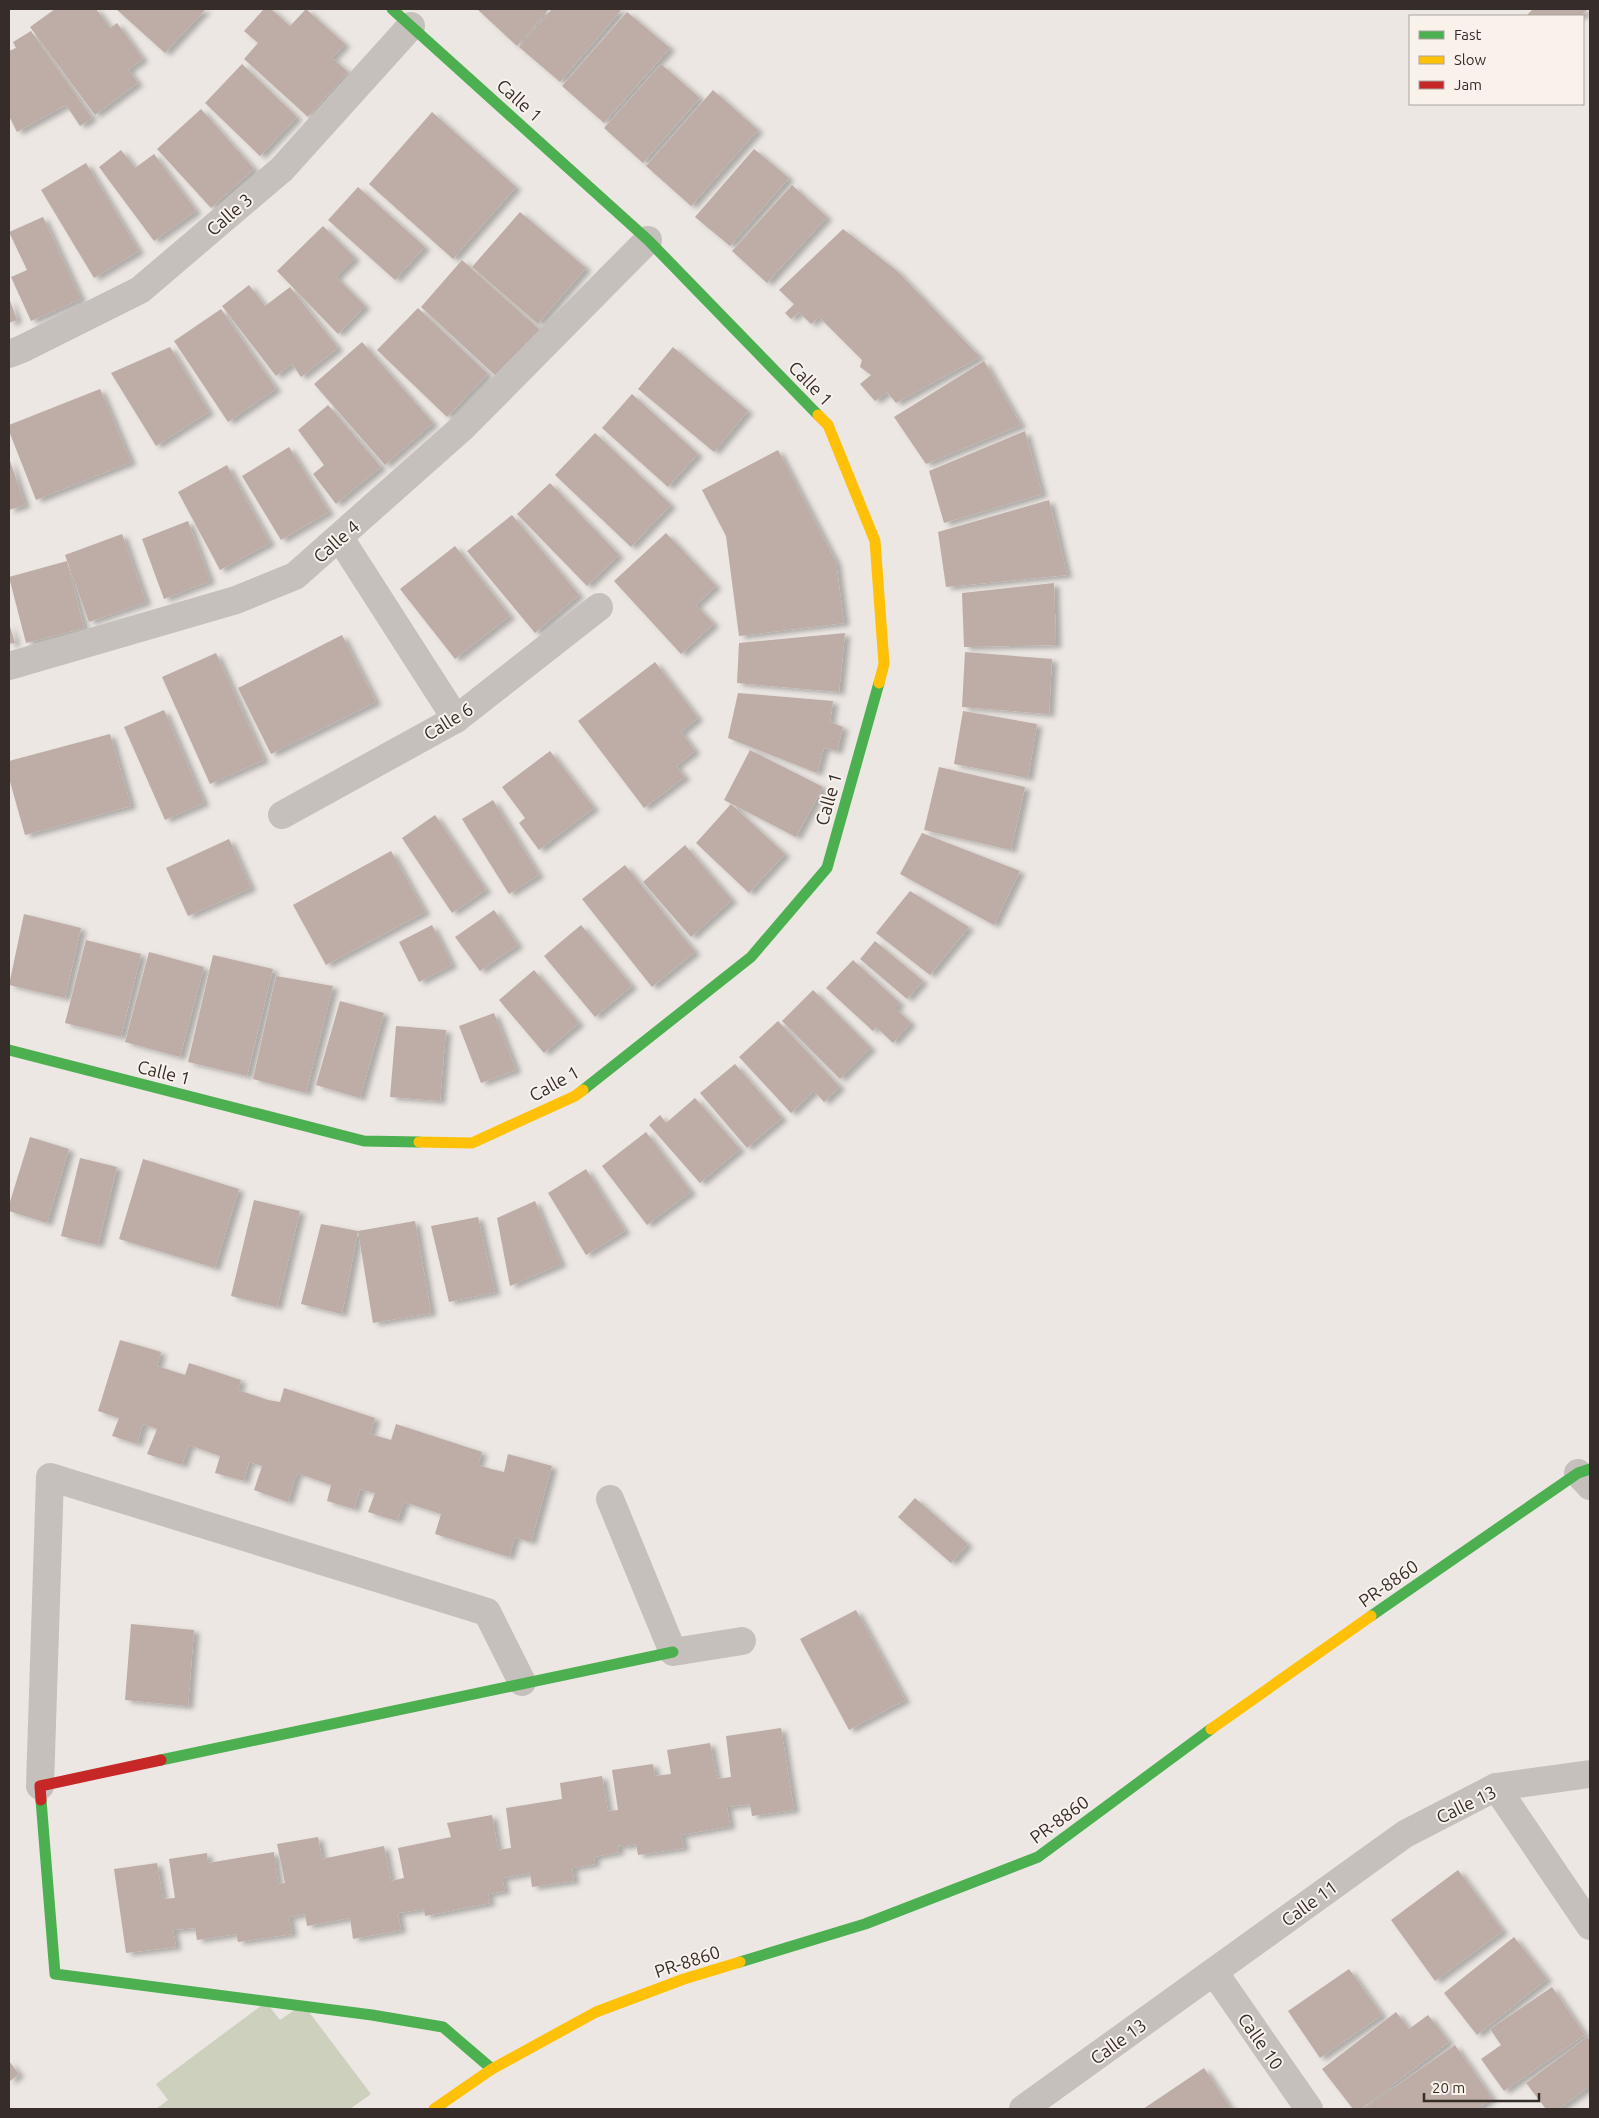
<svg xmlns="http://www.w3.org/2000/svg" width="1599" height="2118" font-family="Ubuntu,sans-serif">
  <defs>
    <filter id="shadow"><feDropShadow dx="5.5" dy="3" stdDeviation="2.5" flood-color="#0004"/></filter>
  </defs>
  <rect width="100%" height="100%" fill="#ece7e3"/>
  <polygon fill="#ced0be" points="266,2002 280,2020 303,2004 371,2094 350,2109 156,2109 168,2100 156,2084"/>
  <g fill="#beaca6" filter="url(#shadow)">
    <polygon points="55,9 96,9 110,28 117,23 143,59 128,70 138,83 95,115 30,27"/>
    <polygon points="116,9 204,9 205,10 165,53"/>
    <polygon points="264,9 271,9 290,26 306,9 345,44 332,58 348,72 308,117 244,59 258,43 244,31"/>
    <polygon points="477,9 549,9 517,46"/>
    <polygon points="552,9 622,9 560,82 519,47"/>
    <polygon points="1533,9 1588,9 1581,16 1526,16"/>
    <polygon points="627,12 670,48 604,123 562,86"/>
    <polygon points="31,31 92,118 80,126 66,105 17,132 9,116 9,51 16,48 13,42"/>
    <polygon points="242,64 297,117 260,156 205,103"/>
    <polygon points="661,64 700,98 643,163 604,128"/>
    <polygon points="713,90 758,130 691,206 646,166"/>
    <polygon points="201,109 254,169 211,208 157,149"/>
    <polygon points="432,112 516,187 453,259 369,184"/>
    <polygon points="754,149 789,178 730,246 695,217"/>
    <polygon points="121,150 135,168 154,154 196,211 154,241 99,167"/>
    <polygon points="86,163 139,251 94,278 41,190"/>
    <polygon points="792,185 827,217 767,283 732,251"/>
    <polygon points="358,187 425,247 395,280 328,220"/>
    <polygon points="520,212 586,268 538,324 472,267"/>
    <polygon points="43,217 81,299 31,321 11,277 27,270 9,232"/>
    <polygon points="323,226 355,258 336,277 365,306 338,334 277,271"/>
    <polygon points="843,229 897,271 980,357 896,403 887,392 875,401 860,384 871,375 860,367 862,360 819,317 811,324 799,312 791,319 785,313 794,304 779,290"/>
    <polygon points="462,260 540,330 497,377 421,307"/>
    <polygon points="249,285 265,306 290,287 338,348 301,377 292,364 276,376 222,306"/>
    <polygon points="9,298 17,320 9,323"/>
    <polygon points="418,308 488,374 447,417 377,350"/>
    <polygon points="221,309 276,389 228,422 174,341"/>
    <polygon points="362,342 433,423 385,465 314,384"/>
    <polygon points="170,347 209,412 156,446 111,373"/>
    <polygon points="673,347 748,411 714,452 638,389"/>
    <polygon points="984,361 1021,425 926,464 894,417"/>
    <polygon points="100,389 131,462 36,500 9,431 9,425"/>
    <polygon points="632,394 698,454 668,487 602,428"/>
    <polygon points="328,405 381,467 336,504 313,474 324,465 298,430"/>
    <polygon points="1025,431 1042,494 944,523 929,471"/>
    <polygon points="595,433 671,505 631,547 555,475"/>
    <polygon points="289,447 329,512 281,540 242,476"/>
    <polygon points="778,450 836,562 844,623 739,636 726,536 702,490"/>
    <polygon points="9,458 25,505 9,510"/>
    <polygon points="227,465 270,543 220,570 178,492"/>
    <polygon points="550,483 619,555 587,586 517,514"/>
    <polygon points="1049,500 1067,575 946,587 938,532"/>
    <polygon points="512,515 579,595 535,633 467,551"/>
    <polygon points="188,521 210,581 164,599 142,539"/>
    <polygon points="666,533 716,586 696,605 714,624 681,654 614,581"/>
    <polygon points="122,534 146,602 89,622 65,555"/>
    <polygon points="455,546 510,616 455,659 400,589"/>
    <polygon points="67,561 84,628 26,643 9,577"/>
    <polygon points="1054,583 1056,645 964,647 962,593"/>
    <polygon points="9,623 15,643 9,644"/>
    <polygon points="845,633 839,692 737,683 739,643"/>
    <polygon points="342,635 376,702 271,754 238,688"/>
    <polygon points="965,652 1052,659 1049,714 962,707"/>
    <polygon points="216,653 264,760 210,784 162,677"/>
    <polygon points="655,662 698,718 681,732 695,751 676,766 685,777 644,808 578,721"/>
    <polygon points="738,693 833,701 830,722 843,727 837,751 824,748 817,773 728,738"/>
    <polygon points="164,710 204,803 165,820 124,727"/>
    <polygon points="963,711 1037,724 1028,778 954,764"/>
    <polygon points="110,734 131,806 25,835 9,778 9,761"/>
    <polygon points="750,750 823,787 796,837 724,800"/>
    <polygon points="550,751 594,808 539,850 519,823 525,818 502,787"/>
    <polygon points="939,767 1025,787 1011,850 924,830"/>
    <polygon points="493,800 539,875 509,894 462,819"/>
    <polygon points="731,804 785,854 749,893 696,843"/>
    <polygon points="435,815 486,890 452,913 402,838"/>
    <polygon points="922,833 1020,871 994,925 900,874"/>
    <polygon points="229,839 251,888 188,916 166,868"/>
    <polygon points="685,845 732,900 691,937 643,882"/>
    <polygon points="391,851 425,912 326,965 293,905"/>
    <polygon points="625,865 695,952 652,987 582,899"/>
    <polygon points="910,891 969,927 930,975 876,933"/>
    <polygon points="494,910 518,945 480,971 455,937"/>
    <polygon points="24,914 81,928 65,998 9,985"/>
    <polygon points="432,925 452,965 419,982 399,942"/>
    <polygon points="581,925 632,986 595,1017 544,956"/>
    <polygon points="86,940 141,954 121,1037 65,1023"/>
    <polygon points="875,941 923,981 907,999 860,959"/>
    <polygon points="149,952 204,967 180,1057 125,1042"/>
    <polygon points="213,955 273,969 247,1076 188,1062"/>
    <polygon points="853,960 900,1003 895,1008 911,1023 893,1043 876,1027 873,1031 826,988"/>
    <polygon points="534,970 579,1023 544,1053 499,1000"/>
    <polygon points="276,976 333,986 306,1093 253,1079"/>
    <polygon points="813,990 871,1048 840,1079 782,1021"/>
    <polygon points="340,1001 384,1013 360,1098 316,1085"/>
    <polygon points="494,1013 516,1070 481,1083 459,1026"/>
    <polygon points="778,1021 840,1087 824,1102 814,1091 791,1113 739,1057"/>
    <polygon points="396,1026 446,1030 440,1101 390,1097"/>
    <polygon points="735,1064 782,1118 747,1148 700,1093"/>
    <polygon points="695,1098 740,1149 700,1183 649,1125 660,1115 666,1123"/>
    <polygon points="646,1132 691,1192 647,1225 602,1166"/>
    <polygon points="30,1137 69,1149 47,1223 9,1211 9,1205"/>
    <polygon points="80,1158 117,1167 98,1245 61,1236"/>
    <polygon points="143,1159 239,1189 215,1268 119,1239"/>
    <polygon points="586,1169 625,1231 586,1255 548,1193"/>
    <polygon points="254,1200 300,1211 277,1307 231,1296"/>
    <polygon points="535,1201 561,1264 510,1286 497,1218"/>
    <polygon points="478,1217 495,1292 449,1302 431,1226"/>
    <polygon points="415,1221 431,1313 373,1323 358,1231"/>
    <polygon points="321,1224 358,1231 342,1314 301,1304"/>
    <polygon points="120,1340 161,1352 157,1366 185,1375 189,1363 241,1380 238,1390 268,1400 280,1402 284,1388 375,1418 370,1434 391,1440 396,1424 482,1452 478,1465 491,1469 504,1472 508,1454 552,1466 531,1542 515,1537 509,1557 435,1534 441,1514 404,1502 397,1521 368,1512 375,1493 360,1489 354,1509 327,1501 331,1485 297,1473 288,1502 254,1490 262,1466 249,1462 244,1481 215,1473 220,1456 189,1445 182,1465 147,1454 157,1429 143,1424 137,1444 112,1436 119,1418 98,1411"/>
    <polygon points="915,1498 968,1544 951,1563 898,1517"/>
    <polygon points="856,1610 905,1700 849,1730 800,1639"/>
    <polygon points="131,1624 194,1630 188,1706 125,1700"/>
    <polygon points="781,1728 794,1810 752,1816 750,1804 727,1807 730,1826 681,1835 684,1848 638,1855 636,1844 625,1846 618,1845 619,1852 594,1857 595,1864 572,1868 574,1881 532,1887 530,1873 502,1878 505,1891 488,1894 490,1903 425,1916 424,1909 398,1913 401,1930 353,1939 350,1918 307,1926 305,1914 289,1917 292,1934 238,1942 236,1934 197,1940 195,1928 173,1930 176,1947 126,1953 114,1869 157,1863 163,1899 175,1898 169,1859 207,1853 208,1863 274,1852 278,1884 285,1883 277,1844 318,1837 322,1859 384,1846 391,1881 404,1878 398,1848 451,1837 447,1823 492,1815 498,1850 511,1848 506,1808 562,1799 560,1783 602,1776 608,1811 618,1810 612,1770 653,1764 655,1776 671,1774 667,1750 710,1743 717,1779 731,1777 726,1736"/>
    <polygon points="1458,1870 1503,1931 1435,1981 1391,1920"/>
    <polygon points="1514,1937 1547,1979 1477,2035 1444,1993"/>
    <polygon points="1349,1969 1382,2015 1320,2058 1288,2011"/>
    <polygon points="1552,1987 1585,2035 1504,2091 1481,2059 1501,2045 1490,2029"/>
    <polygon points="1396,2012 1409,2029 1428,2015 1449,2042 1361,2109 1353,2109 1322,2069"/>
    <polygon points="1587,2037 1590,2041 1590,2086 1559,2109 1546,2109 1526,2083"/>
    <polygon points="1455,2045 1492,2098 1477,2109 1363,2109"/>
    <polygon points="9,2061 19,2074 9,2082"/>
    <polygon points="1204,2068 1231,2109 1143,2109"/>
  </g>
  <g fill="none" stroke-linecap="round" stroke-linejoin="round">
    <g stroke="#c5c0bc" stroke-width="28">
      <polyline points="9,354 22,349 140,290 282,169 411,26"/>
      <polyline points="340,538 456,719"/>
      <polyline points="9,666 236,600 295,576 463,427 648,240"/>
      <polyline points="282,815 456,719 599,607"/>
      <polyline points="1578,1473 1590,1486"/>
      <polyline points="610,1499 673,1652 742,1641"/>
      <polyline points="40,1786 50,1477 487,1612 522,1682"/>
      <polyline points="1496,1787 1590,1926"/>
      <polyline points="1214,1972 1309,2109"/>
      <polyline points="1023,2109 1405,1834 1496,1787 1590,1774"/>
    </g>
    <g stroke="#4caf50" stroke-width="11">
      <polyline points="392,9 648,240 818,415"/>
      <polyline points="9,1050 364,1141 419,1142"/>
      <polyline points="583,1090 751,957 827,868 879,683"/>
      <polyline points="1371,1616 1578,1473 1590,1469"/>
      <polyline points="161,1760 673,1652"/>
      <polyline points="41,1800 55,1974 372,2015 443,2027 492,2069"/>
      <polyline points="740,1962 865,1924 1038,1857 1211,1729"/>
    </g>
    <g stroke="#ffc107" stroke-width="11">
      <polyline points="818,415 828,425 875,541 884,664 879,683"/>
      <polyline points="419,1142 472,1143 575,1096 583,1090"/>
      <polyline points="1211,1729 1371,1616"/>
      <polyline points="434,2109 492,2069 596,2012 684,1979 740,1962"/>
    </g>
    <polyline stroke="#c62828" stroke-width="11" points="41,1800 40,1786 161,1760"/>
  </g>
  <g text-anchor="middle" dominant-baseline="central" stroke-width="4" stroke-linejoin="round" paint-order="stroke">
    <g font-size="18" fill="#362d2a" stroke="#f8f2eb">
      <text transform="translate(520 100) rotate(42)">Calle 1</text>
      <text transform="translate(229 214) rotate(-41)">Calle 3</text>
      <text transform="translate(811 383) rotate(46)">Calle 1</text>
      <text transform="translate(336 541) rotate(-41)">Calle 4</text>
      <text transform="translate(448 721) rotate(-32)">Calle 6</text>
      <text transform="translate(828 799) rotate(-74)">Calle 1</text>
      <text transform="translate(164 1072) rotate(14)">Calle 1</text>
      <text transform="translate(554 1083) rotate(-29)">Calle 1</text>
      <text transform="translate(1388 1583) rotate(-35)">PR-8860</text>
      <text transform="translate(1466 1804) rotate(-26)">Calle 13</text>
      <text transform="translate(1059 1819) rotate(-36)">PR-8860</text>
      <text transform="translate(1309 1903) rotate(-36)">Calle 11</text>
      <text transform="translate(687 1961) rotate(-18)">PR-8860</text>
      <text transform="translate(1118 2041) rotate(-36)">Calle 13</text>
      <text transform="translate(1261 2041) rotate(55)">Calle 10</text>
    </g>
  </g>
  <rect width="1599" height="2118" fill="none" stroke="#362d2a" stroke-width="20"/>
  <rect x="1409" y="15" width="175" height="90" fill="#f8f2eb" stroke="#aaa39e"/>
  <rect x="1419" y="31" width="25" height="8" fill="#4caf50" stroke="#aaa39e"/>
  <text x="1454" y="40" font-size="15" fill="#362d2a">Fast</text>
  <rect x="1419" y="56" width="25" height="8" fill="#ffc107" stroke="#aaa39e"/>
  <text x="1454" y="65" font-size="15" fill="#362d2a">Slow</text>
  <rect x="1419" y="81" width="25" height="8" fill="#c62828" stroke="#aaa39e"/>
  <text x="1454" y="90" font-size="15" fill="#362d2a">Jam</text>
  <path d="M1424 2093v8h115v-8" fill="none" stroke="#362d2a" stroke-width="2.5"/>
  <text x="1432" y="2093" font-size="15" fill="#362d2a" stroke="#f8f2eb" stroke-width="4" paint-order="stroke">20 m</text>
</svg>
